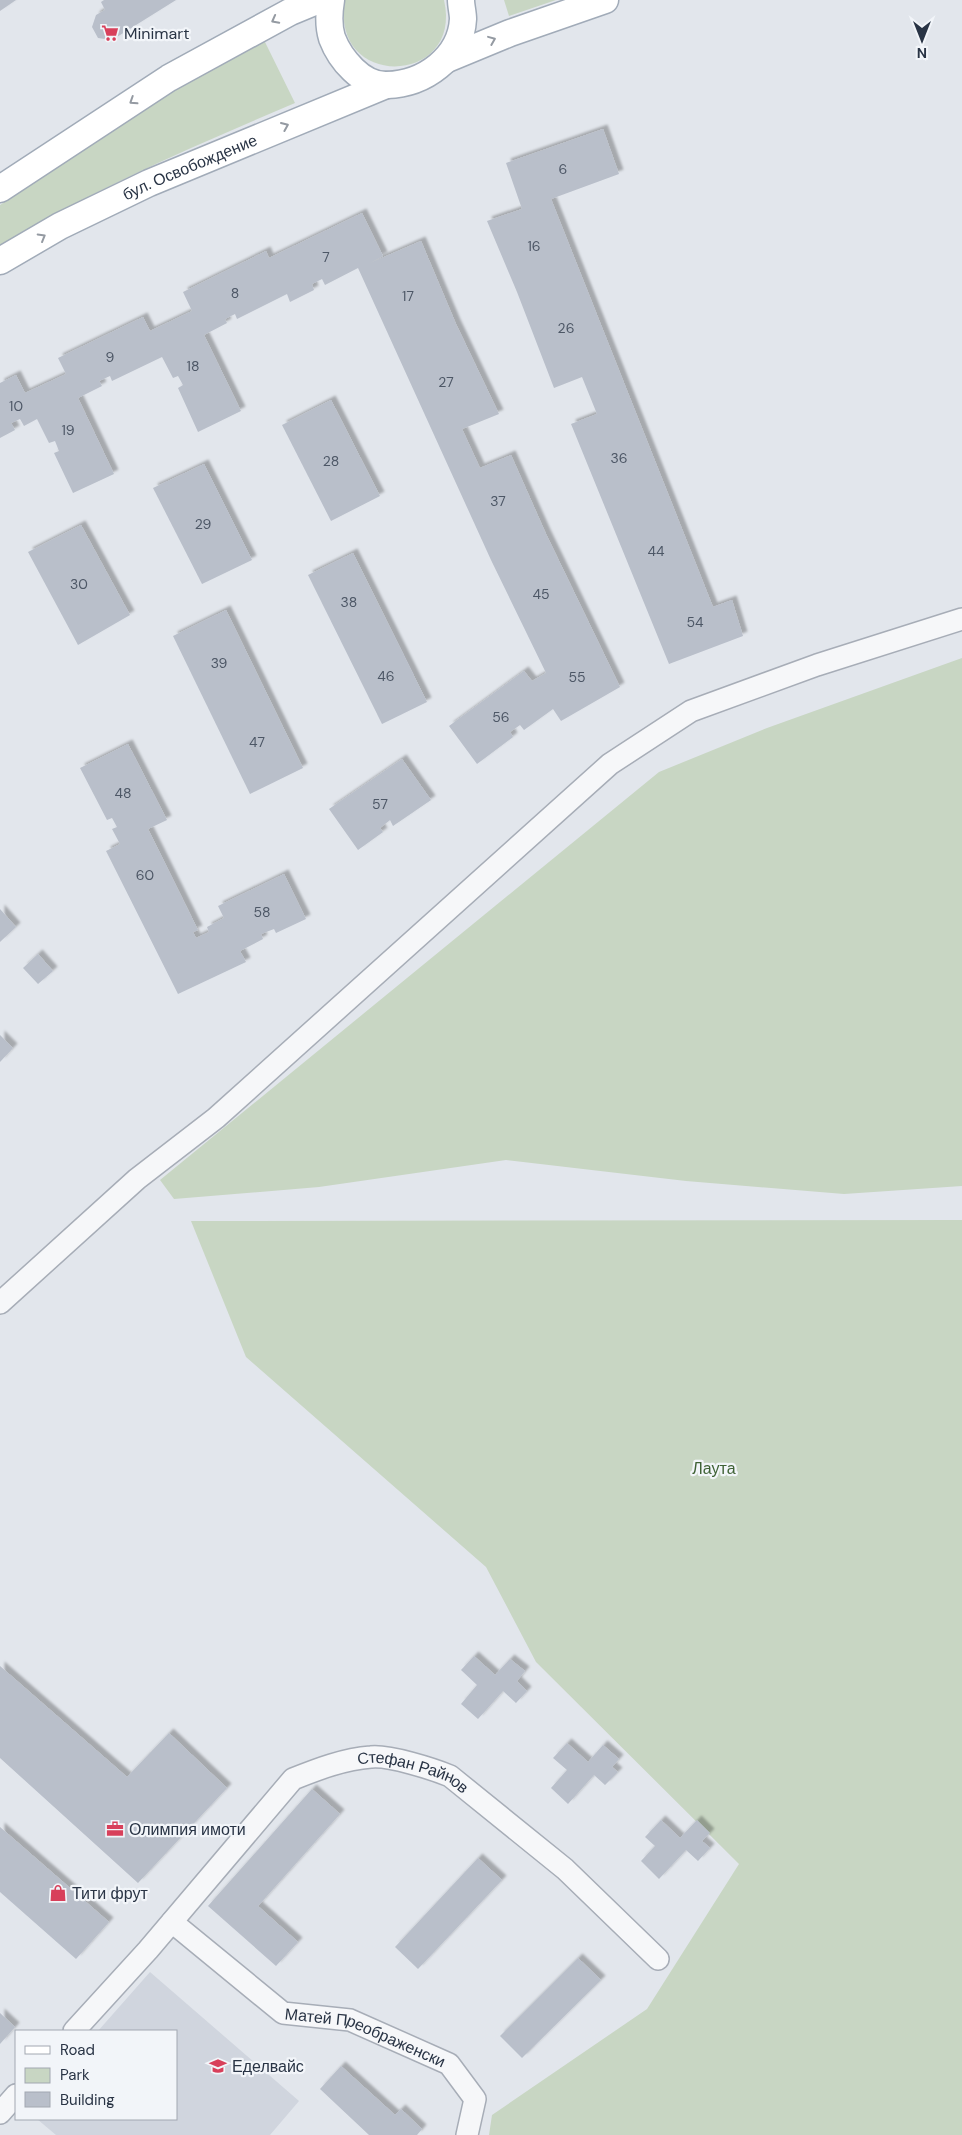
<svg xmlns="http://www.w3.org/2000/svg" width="962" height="2135" font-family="'DM Sans',sans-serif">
  <defs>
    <filter id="shadow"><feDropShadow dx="4.5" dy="-4.5" stdDeviation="1" flood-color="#0004"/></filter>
  </defs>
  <rect width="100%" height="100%" fill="#e2e6ec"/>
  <polygon fill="#d0d5de" points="150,1972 299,2101 270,2135 56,2135 37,2119 176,2119 176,2031 98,2031"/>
  <g fill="#c8d6c3">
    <path d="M345,0h99c20,86 -115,91 -99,0z"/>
    <polygon points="504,0 556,0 509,16"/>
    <path d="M264,40l31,63c-101,43 -201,86 -295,142v-40l146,-99z"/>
    <polygon points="962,658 962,1186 844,1194 686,1181 506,1160 319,1187 174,1199 160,1180 659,772 767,728"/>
    <polygon points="962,1220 962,2135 489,2135 492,2115 647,2009 739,1864 536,1662 486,1567 246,1357 191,1221"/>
  </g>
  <g fill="#b9bfca" filter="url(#shadow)">
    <polygon points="0,0 16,0 0,11"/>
    <polygon points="104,0 176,0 112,40 98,38 92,27 96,15 105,10 101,2"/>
    <polygon points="603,129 619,174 551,199 713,607 732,600 743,636 669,664 571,424 597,414 582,377 554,388 517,292 487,221 522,209 506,163"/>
    <polygon points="362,213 383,256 370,263 421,241 456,324 499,414 462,429 480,468 511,455 546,534 620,687 561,721 553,709 524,730 520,725 510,732 513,737 477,764 449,726 524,671 532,681 546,673 491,560 358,268 325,285 322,279 312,284 314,290 290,302 287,294 237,319 235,314 225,319 227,323 204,335 241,411 198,432 178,388 183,385 178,376 173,378 162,357 112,381 110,376 99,381 102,386 78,398 114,474 73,493 54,453 59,451 55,441 49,443 37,419 24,426 20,419 11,423 15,430 0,438 0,383 16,375 25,393 66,374 58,358 143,317 150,331 192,311 183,292 266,251 269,258"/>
    <polygon points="331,400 380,496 331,521 282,425"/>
    <polygon points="204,464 252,560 202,584 153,488"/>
    <polygon points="81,525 130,615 78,645 28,552"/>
    <polygon points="353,553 427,702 382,724 308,575"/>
    <polygon points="226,610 303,768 250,794 173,636"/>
    <polygon points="128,744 167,820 148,829 198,930 193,932 196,938 209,932 207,927 224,918 218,906 284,874 306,919 276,933 274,929 261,934 263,939 240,951 246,962 178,994 106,851 120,844 112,829 117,827 112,818 107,820 80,768"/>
    <polygon points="402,759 431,800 393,826 390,820 380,828 383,832 358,850 329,809"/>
    <polygon points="0,909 16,927 0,942"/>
    <polygon points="38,954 53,971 38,984 23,968"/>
    <polygon points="0,1035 13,1048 0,1062"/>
    <polygon points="474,1656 495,1675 510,1659 525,1671 517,1681 527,1691 516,1703 503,1691 478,1719 461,1704 477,1685 461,1670"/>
    <polygon points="0,1666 127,1777 169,1733 227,1788 138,1883 0,1758"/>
    <polygon points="567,1743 588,1762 603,1745 619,1759 612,1767 618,1772 605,1785 594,1775 568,1804 551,1788 567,1770 553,1758"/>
    <polygon points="312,1789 340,1814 258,1906 298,1942 276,1966 208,1906"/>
    <polygon points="661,1820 680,1838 697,1820 710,1833 702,1841 710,1848 698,1861 686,1850 659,1879 641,1861 655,1846 645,1837"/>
    <polygon points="0,1827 109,1922 76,1959 0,1892"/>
    <polygon points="478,1858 502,1880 418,1969 395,1947"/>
    <polygon points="578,1958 601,1980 522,2058 500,2036"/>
    <polygon points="0,2013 15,2027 0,2044"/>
    <polygon points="341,2066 395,2115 401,2109 422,2129 417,2135 369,2135 320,2089"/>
  </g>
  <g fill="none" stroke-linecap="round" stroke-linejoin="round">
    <g stroke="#a7adb7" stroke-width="24">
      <g id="minor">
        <polyline points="0,1303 137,1179 216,1118 610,764 691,711 817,665 962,619"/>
        <path id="s1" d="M172,1922l111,91 67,7 99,44 26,35 -8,36"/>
        <path id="s2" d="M74,2031l74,-81 145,-171c25,-10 51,-20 78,-22 18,-2 62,12 79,19l115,93 93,90"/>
        <polyline points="0,2113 16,2095"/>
      </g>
    </g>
    <g stroke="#a1abb8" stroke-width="29">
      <g id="major">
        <path d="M331,0c-2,12 -3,25 1,38 8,21 30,48 55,47 37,-1 74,-27 76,-66 0,-6 -2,-13 -2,-19"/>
        <polyline points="447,59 510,33 605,0"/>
        <polyline points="0,189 169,78 290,12 319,0"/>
        <path id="s3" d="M0,261l60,-35 89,-43 237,-98"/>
      </g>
    </g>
    <use href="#minor" stroke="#f6f7f9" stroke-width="21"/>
    <use href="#major" stroke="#fff" stroke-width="26"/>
  </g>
  <defs><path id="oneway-chevron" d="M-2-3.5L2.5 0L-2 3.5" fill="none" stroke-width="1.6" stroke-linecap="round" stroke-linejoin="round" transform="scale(1.25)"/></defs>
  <g stroke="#949aa2">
    <use href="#oneway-chevron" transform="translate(275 20) rotate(152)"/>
    <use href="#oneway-chevron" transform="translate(492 40) rotate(-22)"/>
    <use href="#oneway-chevron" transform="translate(133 101) rotate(147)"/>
    <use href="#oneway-chevron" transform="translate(285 126) rotate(-23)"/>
    <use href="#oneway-chevron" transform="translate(42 237) rotate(-30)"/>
  </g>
  <defs>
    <g id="supermarket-bare" transform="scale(1.35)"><path d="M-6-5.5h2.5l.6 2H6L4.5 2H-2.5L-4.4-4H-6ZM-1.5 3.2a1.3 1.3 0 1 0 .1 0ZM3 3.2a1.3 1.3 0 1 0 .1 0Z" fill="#d8405b" stroke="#f2f5f9" stroke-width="2.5" paint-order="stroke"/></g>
    <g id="office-bare" transform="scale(1.35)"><path d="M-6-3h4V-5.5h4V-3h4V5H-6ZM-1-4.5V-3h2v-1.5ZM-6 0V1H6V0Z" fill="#d8405b" stroke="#f2f5f9" stroke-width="2.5" paint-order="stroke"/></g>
    <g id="shop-bare" transform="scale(1.35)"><path d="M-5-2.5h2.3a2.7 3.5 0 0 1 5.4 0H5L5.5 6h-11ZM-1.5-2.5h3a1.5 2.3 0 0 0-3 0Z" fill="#d8405b" stroke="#f2f5f9" stroke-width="2.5" paint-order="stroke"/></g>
    <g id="school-bare" transform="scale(1.35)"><path d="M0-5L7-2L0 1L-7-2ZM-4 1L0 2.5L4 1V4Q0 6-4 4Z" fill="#d8405b" stroke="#f2f5f9" stroke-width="2.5" paint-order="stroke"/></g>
  </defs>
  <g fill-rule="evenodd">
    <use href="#supermarket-bare" x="110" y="33"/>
    <use href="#office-bare" x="115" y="1829"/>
    <use href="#shop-bare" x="58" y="1893"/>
    <use href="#school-bare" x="218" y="2066"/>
  </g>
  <g text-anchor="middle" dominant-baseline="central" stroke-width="4.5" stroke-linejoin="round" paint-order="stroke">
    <g font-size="14" fill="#4d5766">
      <text x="563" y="169">6</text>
      <text x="534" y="246">16</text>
      <text x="326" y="257">7</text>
      <text x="235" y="293">8</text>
      <text x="408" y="296">17</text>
      <text x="566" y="328">26</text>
      <text x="110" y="357">9</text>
      <text x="193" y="366">18</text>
      <text x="446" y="382">27</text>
      <text x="16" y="406">10</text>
      <text x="68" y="430">19</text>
      <text x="619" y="458">36</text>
      <text x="331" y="461">28</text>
      <text x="498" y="501">37</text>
      <text x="203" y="524">29</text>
      <text x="656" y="551">44</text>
      <text x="79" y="584">30</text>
      <text x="541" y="594">45</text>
      <text x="349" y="602">38</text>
      <text x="695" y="622">54</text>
      <text x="219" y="663">39</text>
      <text x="386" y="676">46</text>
      <text x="577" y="677">55</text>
      <text x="501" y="717">56</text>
      <text x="257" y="742">47</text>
      <text x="123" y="793">48</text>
      <text x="380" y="804">57</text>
      <text x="145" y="875">60</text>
      <text x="262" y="912">58</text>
    </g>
    <g font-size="16" fill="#293445" stroke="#f2f5f9" text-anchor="start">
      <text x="124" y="33">Minimart</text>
      <text x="129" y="1829">Олимпия имоти</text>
      <text x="72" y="1893">Тити фрут</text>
      <text x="232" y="2066">Еделвайс</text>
    </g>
    <g font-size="16" fill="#293445" stroke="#f2f5f9">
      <text stroke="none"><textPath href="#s3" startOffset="212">бул. Освобождение</textPath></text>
      <text stroke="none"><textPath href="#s2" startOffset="460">Стефан Райнов</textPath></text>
      <text stroke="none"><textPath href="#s1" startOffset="230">Матей Преображенски</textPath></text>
    </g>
    <g font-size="16" fill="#3f6235" stroke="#f2f5f9">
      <text x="714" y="1468">Лаута</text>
    </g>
  </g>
  <rect x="15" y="2030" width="162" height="90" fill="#f2f5f9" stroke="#a2a8b1"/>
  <rect x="25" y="2046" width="25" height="8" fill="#ffffff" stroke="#a2a8b1"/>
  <text x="60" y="2055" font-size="15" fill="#293445">Road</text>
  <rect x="25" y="2068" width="25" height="15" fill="#c8d6c3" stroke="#a2a8b1"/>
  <text x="60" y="2080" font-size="15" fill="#293445">Park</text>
  <rect x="25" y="2092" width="25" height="15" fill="#b9bfca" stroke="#a2a8b1"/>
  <text x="60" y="2105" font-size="15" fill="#293445">Building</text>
  <g transform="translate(922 40) rotate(180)" stroke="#f2f5f9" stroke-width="4" paint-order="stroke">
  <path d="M0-4L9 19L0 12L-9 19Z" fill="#293445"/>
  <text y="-8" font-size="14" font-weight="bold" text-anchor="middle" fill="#293445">N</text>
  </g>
</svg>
